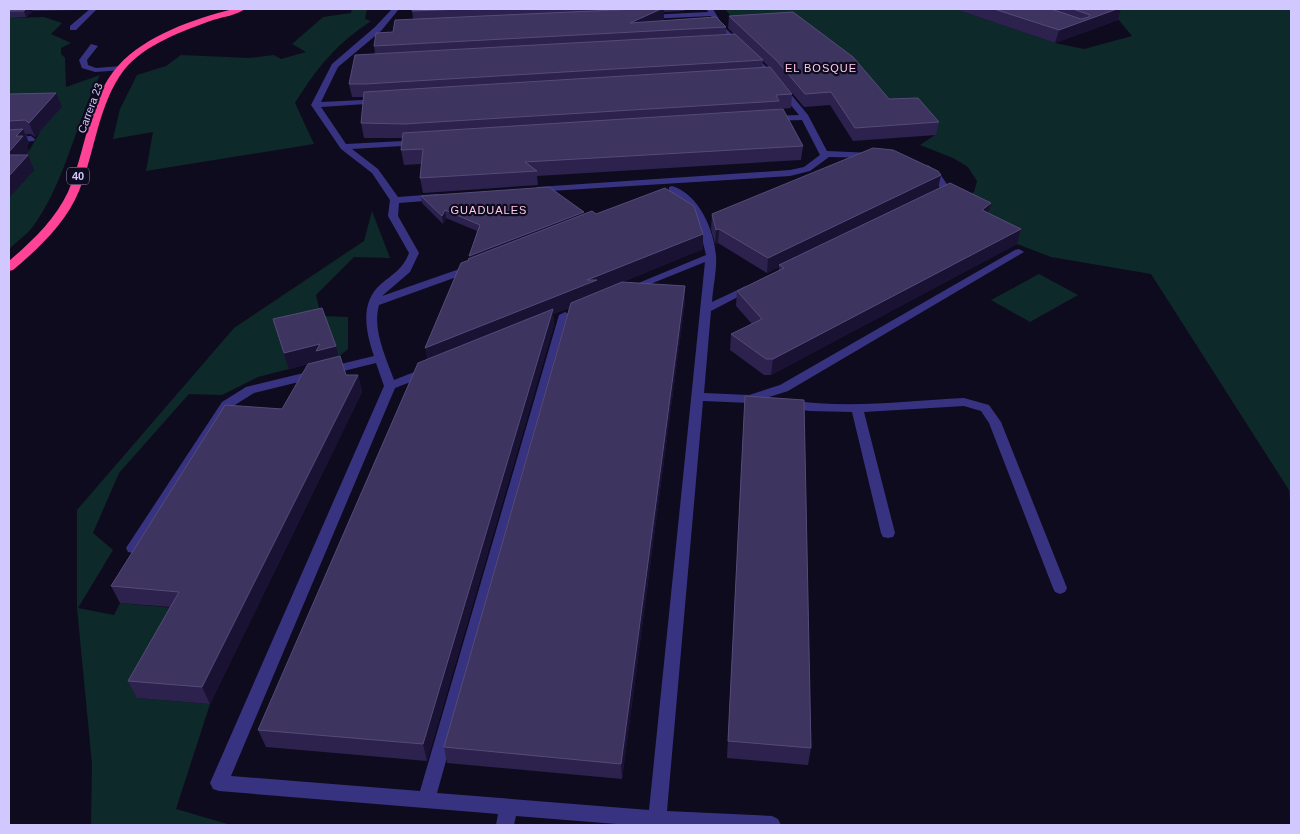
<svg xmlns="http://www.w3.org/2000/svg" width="1300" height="834" font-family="Helvetica,sans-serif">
  <rect width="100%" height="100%" fill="#0f0b1e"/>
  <g fill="#0e2929">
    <path d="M352,9h15l-2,10 6,2c-36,24 -54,47 -76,82l19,41 -168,27 7,-39 -40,7 7,-30 17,-34 29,-9 15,-11 68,3 25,-3 7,4 25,-7 -14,-8 31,-27 28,-4z"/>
    <polygon points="725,9 955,9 1055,43 1084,49 1132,36 1118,19 1105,9 1291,9 1291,510 1289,490 1151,274 1051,257 1017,244 954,201 974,192 977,181 968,167 953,158 920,145 935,135 741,28"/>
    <path d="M44,17l18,6 -11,11 20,9 -10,5v6l4,4 1,29 34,-12c-25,49 -34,105 -66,150 -6,9 -17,16 -25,24v-51l25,-28h-22l17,-19 11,-19 -31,-24v-90z"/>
    <polygon points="372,211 390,258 354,257 316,295 321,316 348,317 348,349 338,357 278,336 289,369 258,377 222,395 189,394 119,473 93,533 113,550 78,608 114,615 120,603 186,609 137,698 210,704 176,809 231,825 91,825 92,764 77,608 77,510 234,328 364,241"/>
    <polygon points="1039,274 1078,295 1030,322 991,300"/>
  </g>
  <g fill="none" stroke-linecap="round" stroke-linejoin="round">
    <g fill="#383380" fill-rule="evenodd">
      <polygon points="91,44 98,46 87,60 88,65 96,68 121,66 124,66 124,70 95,72 82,68 79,60"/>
      <path d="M964,398l25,7 12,17 66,166 -2,4 -5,2 -5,-2 -2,-4 -64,-165 -8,-12 -17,-5 -100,6 31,121 -2,4 -5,1 -5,-1 -2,-4 -29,-121 -43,-1 -24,-4 -2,-3 6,-4c58,9 117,1 175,-2z"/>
    </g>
    <g fill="#383380" fill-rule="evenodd">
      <polygon points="90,9 97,9 76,30 70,30 70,26"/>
      <path d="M392,9h7l-18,22 -43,36 -17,35 62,-3 1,2 -4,2 -59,4 25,37 76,-4 1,2 -4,3 -67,4 26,20 20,28 40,-3 5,3 -5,3 -39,3 -1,13 21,37 -9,19 -28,24 86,-30h8l1,2 -1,2 -97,35c-7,25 7,52 15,75l33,-13 6,4 -2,3 -36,14 -164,388 189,15 139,-476 6,-3 6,3 -134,478 212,17 56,-548 -72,29 -4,1 -5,-3 82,-34c-7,-31 -11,-46 -37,-64v-4l3,-1c27,8 42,44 44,70 1,14 -3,31 -4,46l34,-16h8l1,2 -44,23 -7,82 45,2 31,-10 235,-135 4,-1 5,3 -236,139 -38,12 -47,-2 -36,410 105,5 6,3 3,6h-152l-113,-9 -2,9h-18l2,-11 -279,-23 -6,-2 -3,-6 174,-397 -8,-23 -122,30 -24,15 -92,144 -5,1 -5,-1 -2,-4 96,-146 24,-15 128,-31c-8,-24 -15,-53 7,-72 13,-11 22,-15 28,-31l-21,-37 2,-16 -18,-27 -31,-24 -30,-44 21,-41 43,-37z"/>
      <polygon points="707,9 713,9 723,26 775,75 808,115 827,151 873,153 877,156 876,158 829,157 810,171 790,176 534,192 532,190 537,187 790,170 804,167 820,155 802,120 768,121 767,119 771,116 799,115 769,79 717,29 711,16 648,19 645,17 648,15 708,12"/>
      <polygon points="31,136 35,139 34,141 9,143 9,137"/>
      <path d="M928,165l12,9 11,16c-4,5 -8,8 -14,10l-5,-3 9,-7 -7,-12 -11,-10z"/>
    </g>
    <path fill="#ff4397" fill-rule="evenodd" d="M233,9h12c-8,6 -22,8 -32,11 -30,11 -68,24 -89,50 -26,34 -29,83 -45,121 -13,32 -40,57 -66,79l-4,1v-10c22,-19 46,-41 59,-69 18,-40 20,-93 50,-126 28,-31 76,-47 115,-57z"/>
  </g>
  <g fill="#2c224d" fill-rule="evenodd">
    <polygon points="9,9 86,9 84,10 33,11 26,17 9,18"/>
    <path d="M412,9h276l-5,2 -19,1v8l-1,1 63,6v8l8,-1 -6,-6 1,-12 160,83 50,23 -3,13 -83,6 -23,-36 -26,2 -28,-33 -4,-5 20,25 -1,14 -13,1 25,37 -2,14 -264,16 1,9 -115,8 -3,-15 1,-14 -17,1 -3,-15 2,-12h-39l-3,-15 3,-26h-12l-3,-13 26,-30 -1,-8 39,-27zM763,61l7,7h-8z"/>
    <polygon points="955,9 1121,9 1118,20 1055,43"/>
    <polygon points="9,94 62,107 35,137 31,134 26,134 29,143 27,146 29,151 25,155 28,155 34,169 9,198"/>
    <polygon points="938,188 1021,229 1017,244 771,375 764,375 730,350 731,334 752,324 736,306 737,291 779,271 779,267 767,273 718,243 715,244 711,229 712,214"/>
    <polygon points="421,196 584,212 584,214 596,214 703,249 598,292 685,301 622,779 447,763 444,747 569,308 553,314 554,325 427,761 266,747 258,730 427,359 468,261 468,259 469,258 477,231 446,218 443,224 422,203"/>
    <polygon points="273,319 336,346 338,357 346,375 358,375 362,392 210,704 137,698 128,681 170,607 120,603 111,586 282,409 308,364 289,369"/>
    <polygon points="745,396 811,748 808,765 727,758"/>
  </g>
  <g fill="#191232">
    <polygon points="26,9 32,9 33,11 26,17 24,11"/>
    <polygon points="661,9 664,9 664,20 639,31 630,23"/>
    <polygon points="1117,9 1121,9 1118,20 1055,43 1059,30"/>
    <polygon points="56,93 62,107 35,137 29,123"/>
    <polygon points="23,129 29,143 27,146 29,151 12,170 9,162 9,152 16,136"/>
    <polygon points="28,155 34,169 9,198 9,176"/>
    <polygon points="941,175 938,189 779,265 779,267 767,273 768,258"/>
    <polygon points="991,203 987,217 982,210"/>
    <polygon points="445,210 446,218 443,224 442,216"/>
    <polygon points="584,212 584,220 470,264 469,256"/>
    <polygon points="719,229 718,243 715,244 716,230"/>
    <polygon points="1021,229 1017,244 771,375 773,359"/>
    <polygon points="703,234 703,249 598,292 598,296 553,314 554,325 427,761 423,744 428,365 425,348 587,280"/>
    <polygon points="685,286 685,301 622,779 621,764"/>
    <polygon points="320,344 336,346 340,362 319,361 289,369 284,353"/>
    <polygon points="358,375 362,392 210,704 202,687"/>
  </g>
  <g fill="#3e3460" stroke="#554b79">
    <polygon points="9,9 26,9 24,11 9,11"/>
    <polygon points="412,9 466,9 412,11"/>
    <polygon points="637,9 661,9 630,23 716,17 726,27 374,46 376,33 393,32 395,20"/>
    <polygon points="994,9 1051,9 1081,19 1089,17 1090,15 1073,9 1117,9 1059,30"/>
    <polygon points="793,12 853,57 889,99 918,98 939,122 855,128 831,92 805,94 777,61 729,16"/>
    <polygon points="735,34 763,60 365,84 349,84 355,55"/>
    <polygon points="770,67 792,94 776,95 779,101 404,124 361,123 364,92"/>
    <polygon points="56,93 29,123 25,120 9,121 9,94"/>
    <polygon points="783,109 803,146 525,162 537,171 420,178 423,149 401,150 403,133"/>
    <polygon points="23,129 16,136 23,136 9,152 9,130"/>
    <polygon points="873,148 893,150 938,171 941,175 768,258 719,229 716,230 712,214"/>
    <polygon points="9,155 28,155 9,176"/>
    <polygon points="950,183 991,203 982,210 1021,229 773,359 766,359 731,334 762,319 737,291 784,268 779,265"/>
    <polygon points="549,187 584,212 469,256 480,225 445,210 442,216 421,196"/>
    <polygon points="665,188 694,206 703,234 587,280 597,280 425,348 461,263 469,260 468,259 592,211 596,214"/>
    <polygon points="622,282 685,286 621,764 444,747 571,303"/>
    <polygon points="322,308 336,346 316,351 320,344 284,353 273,319"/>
    <polygon points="553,309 423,744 258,730 418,363"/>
    <polygon points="340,356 346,375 358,375 202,687 128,681 179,592 111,586 225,405 282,409 308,364"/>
    <polygon points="745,396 804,400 811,748 728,741"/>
  </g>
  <g text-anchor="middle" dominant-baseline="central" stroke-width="4.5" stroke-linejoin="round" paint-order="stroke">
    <g font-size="11" letter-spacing="1" fill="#ffcaea" stroke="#0f0b1e">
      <text x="821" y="68">EL BOSQUE</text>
      <text x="489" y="210">GUADUALES</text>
    </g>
    <g font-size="11" fill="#d0c8ff" stroke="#0f0b1e">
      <text transform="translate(90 108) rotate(-70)">Carrera 23</text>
    </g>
    <rect fill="#0f0b1e" stroke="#968fbc" stroke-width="1" x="67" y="167.5" width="22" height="17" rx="4"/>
    <g font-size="11" font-weight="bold" fill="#d0c8ff">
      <text x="78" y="176">40</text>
    </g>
  </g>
  <rect width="1300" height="834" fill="none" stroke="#d0c8ff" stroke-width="20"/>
</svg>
